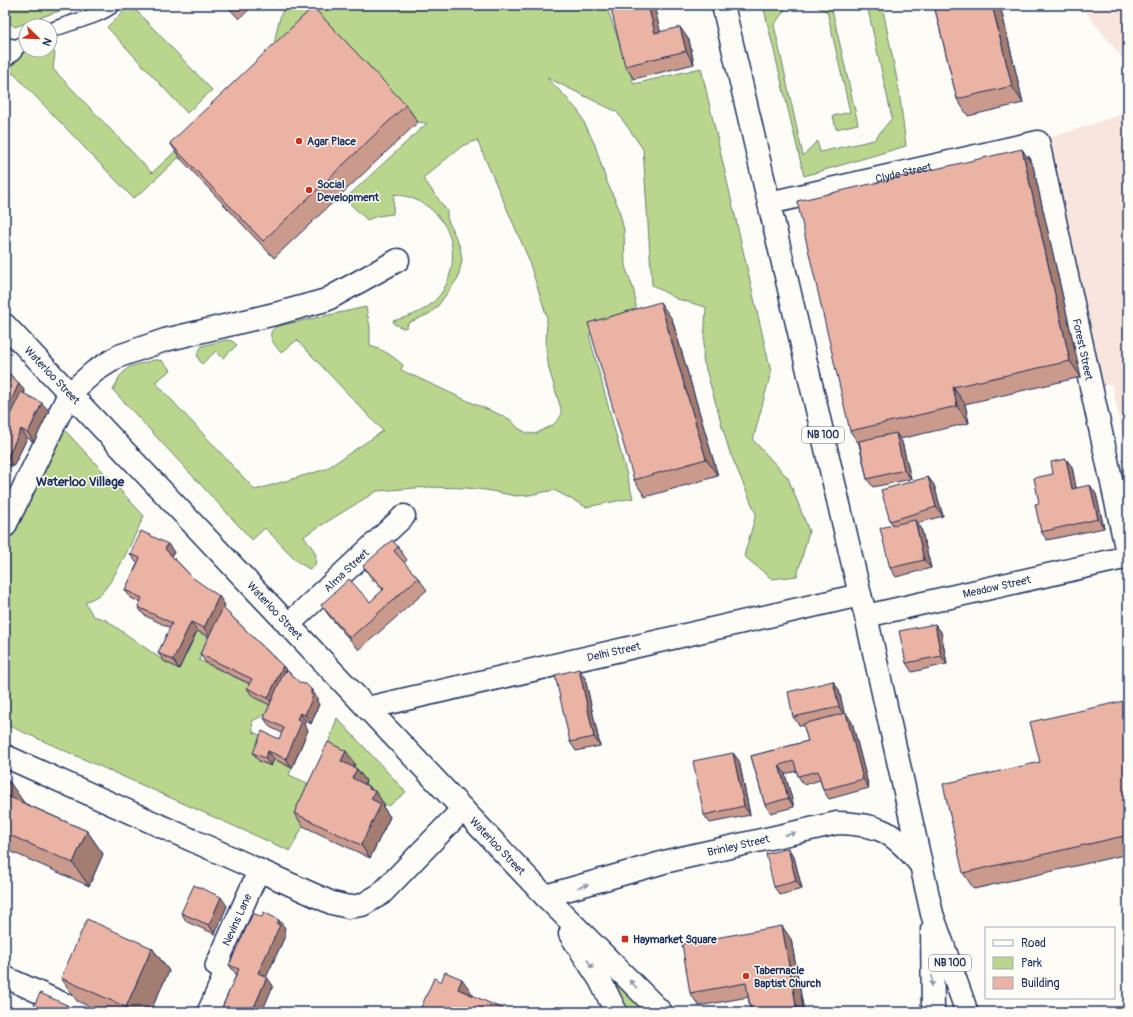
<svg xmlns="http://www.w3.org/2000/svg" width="1133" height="1017" font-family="Pangolin,sans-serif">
  <rect width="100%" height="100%" fill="#fdfcf7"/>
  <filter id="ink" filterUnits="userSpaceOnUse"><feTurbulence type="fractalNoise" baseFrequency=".025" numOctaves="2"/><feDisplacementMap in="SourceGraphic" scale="8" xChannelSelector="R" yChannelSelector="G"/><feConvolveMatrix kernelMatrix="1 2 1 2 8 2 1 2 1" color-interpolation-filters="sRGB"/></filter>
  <g filter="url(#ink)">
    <g fill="#f8e6de">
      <polygon points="1080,5 1128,5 1128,65"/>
      <polygon points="1128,112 1128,458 1112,385 1090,384 1038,142"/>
    </g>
    <g fill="#bad68d" stroke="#6a8276">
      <polygon points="5,5 80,5 53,13 15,27 5,19"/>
      <polygon points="131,5 212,90 187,113 107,27"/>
      <path d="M285,5h321l28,79 67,-16 70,304 -18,68 35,38 21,53 -12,45 -25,3 -28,-23 12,-42 -27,-64 -26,-91 3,-52 -29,-8 -25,-14 -9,-136 -26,-37 -71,-35 17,17 16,18 16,33 11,35 12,26 6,24 1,36 9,25 3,25 -48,19 44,163 -47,9 -32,-17 -25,5 -13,1 -30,-6 -20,-2 -38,-1 -51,4 -73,45c7,12 16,16 10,31l-5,2 -11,-7 -33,-34 -13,12 -139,-150 7,-14 9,-9 25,-7h4l4,1 9,9 -16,12 100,108 71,-21 57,-38 -86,-91 -16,13c-6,-8 -18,-20 -3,-27l88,-19 4,20v19c16,5 21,9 33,19l-2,5 67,31 35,15 8,4 7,8 9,5 8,1 18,-9 8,-9v-7l-12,-40 -3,-21 1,-31 -20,-62 -50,-115 -15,6 -39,32 24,33v7l13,29 2,13 -4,18 -21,29 -8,7 -21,9 -1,4 -4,1 -9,-4 -1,-3c13,-4 26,-7 37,-16 28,-22 31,-70 3,-94 -11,-10 -24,-15 -39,-17l-1,20 -16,2 -10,4 -22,-21 82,-76 -10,-1 -236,37 -3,-1 -37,35 -8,5 -120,-125 -8,7v-11l21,-19h24v-3l5,6 -2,16 99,104 121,-113c1,-18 4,-38 12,-55z"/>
      <polygon points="782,5 786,5 786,8 774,25 803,156 817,141 820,152 874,140 892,118 867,5 882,5 899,90 906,146 804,176 764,9"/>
      <polygon points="811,5 831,5 858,124 836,129 833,116 850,112 827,11"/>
      <polygon points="226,340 232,341 237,345 223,358 216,351 202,364 199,360 197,354 202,346"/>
      <path d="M60,425l84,91c-10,20 -29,66 -45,79 -5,3 -9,5 -14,7l8,14 13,4 58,41 15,7 18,-37 13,6 -11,23 59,28 16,18 -4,6 -18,9 1,11 15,7 -9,22 12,5 3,-7 18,9 -3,7 25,11 23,-68 69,74 -17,14 -11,-5 -75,25 -13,25 -285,-127v-179z"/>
      <polygon points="566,924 645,1012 618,1012"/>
    </g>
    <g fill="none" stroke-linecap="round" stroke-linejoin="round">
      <g stroke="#1b2f5e" stroke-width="17">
        <g id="service">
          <path d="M50,31c21,-10 45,-12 63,-26"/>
          <polyline points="11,50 26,42"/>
        </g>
      </g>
      <g stroke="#1b2f5e" stroke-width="24">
        <g id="pedestrian">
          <path id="s1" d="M218,967l-2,-1 43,-96"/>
          <polyline points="5,977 82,1012"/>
          <polyline points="208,1012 226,971 223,969"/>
        </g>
      </g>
      <g stroke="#1b2f5e" stroke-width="25">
        <g id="minor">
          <polyline points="5,55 11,50"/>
          <path id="s2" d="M769,203l269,-61 90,415"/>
          <polyline points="5,526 69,394 95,371 119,356 165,340 279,313 326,300 398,260"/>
          <path id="s3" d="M866,616l262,-59"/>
          <path id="s4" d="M288,625l116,-109"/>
          <path id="s5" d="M367,708l493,-113"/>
          <polyline points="5,756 332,903 349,907 362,905 381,894 463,809"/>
        </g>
      </g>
      <g stroke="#1b2f5e" stroke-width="25">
        <g id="tertiary">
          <path id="s6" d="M5,325l540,571 116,116"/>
          <path id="s7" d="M545,896l123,-35 169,-38c43,1 57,9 84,42"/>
          <polyline points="570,934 600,980 616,1012"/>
        </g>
      </g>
      <g stroke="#1b2f5e" stroke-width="25">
        <g id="primary">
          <polyline points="723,5 860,595 866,616 932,914 964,1004 966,1012"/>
          <polyline points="932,930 933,1012"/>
        </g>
      </g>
      <use href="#service" stroke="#fdfcf7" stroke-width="14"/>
      <use href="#pedestrian" stroke="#fdfcf7" stroke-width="21"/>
      <use href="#minor" stroke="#fdfcf7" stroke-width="22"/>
      <use href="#tertiary" stroke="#fdfcf7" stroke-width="22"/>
      <use href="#primary" stroke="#fdfcf7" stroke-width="22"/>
    </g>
    <g fill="#ca9a8c" stroke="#1b2f5e">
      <polygon points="226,5 254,5 239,19"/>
      <polygon points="934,5 1000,5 1023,103 968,116 957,99"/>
      <polygon points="661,32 689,40 694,64 634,79 625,66"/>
      <polygon points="406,105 418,122 274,258 181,159 170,143"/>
      <polygon points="1033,166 1081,377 965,404 969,423 900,439 902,442 911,479 873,487 867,479 859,444 850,431"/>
      <polygon points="672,319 718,476 645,497 634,480"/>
      <polygon points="5,370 19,383 25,392 24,394 49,411 34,442 27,438 13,467 5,463"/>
      <polygon points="1066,459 1072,467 1076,488 1096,494 1104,528 1047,540 1041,532 1039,503 1053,474"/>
      <polygon points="928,477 934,485 943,516 917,523 921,528 931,568 896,577 890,568 893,525 890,521"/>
      <polygon points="398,547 407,560 404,563 418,578 427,590 359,650 330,617 321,605 370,602 383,590 372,579 363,566"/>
      <polygon points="174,552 172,556 193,578 225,605 223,608 283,666 287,671 300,683 311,689 317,698 317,702 319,704 311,724 306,721 304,725 308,730 292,768 274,759 271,766 259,761 253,753 279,739 282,733 270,727 264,718 270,705 253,697 247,688 250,684 206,663 200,654 209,637 197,631 179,669 164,661 158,653 170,628 144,615 138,607 140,602 131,598 125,590 138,563 136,562 130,554"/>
      <polygon points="935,624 941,632 947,664 912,672 906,663"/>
      <polygon points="585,678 600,746 576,751 570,742"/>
      <polygon points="833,681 839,690 844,714 852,722 869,788 829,799 823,790 820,780 804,785 798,776 797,771 785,774 794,807 771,813 765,805 751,756 808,741 804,725 800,726 793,717"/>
      <polygon points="1128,700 1128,854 974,889 963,873 1040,762"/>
      <polygon points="733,753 739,761 750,815 710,823 704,815"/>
      <polygon points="355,764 353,767 357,769 366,781 365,784 372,790 384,804 383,807 390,817 370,858 303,826 294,813"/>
      <polygon points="5,780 24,803 87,831 103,854 89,886 5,849"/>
      <polygon points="788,848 794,857 802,889 780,895 774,887"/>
      <polygon points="227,906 215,934 187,922 181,913"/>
      <polygon points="285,928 284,931 286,934 266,977 273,986 236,974 229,965"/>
      <polygon points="791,939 804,1012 751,1012 748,997 699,1006 690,993"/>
      <polygon points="152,948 169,971 150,1012 102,1012 77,1001 61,978"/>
    </g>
    <g fill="#a47d72" stroke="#1b2f5e">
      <polygon points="648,5 654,5 664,46 655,33"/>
      <polygon points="992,5 1000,5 1023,103 1012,86"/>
      <polygon points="680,27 689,40 694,64 686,51"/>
      <polygon points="1022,149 1033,166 1081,377 1070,361"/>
      <polygon points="660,302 672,319 718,476 706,459"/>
      <polygon points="19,383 25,392 5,437 5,415"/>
      <polygon points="953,387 965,404 969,423 957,406"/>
      <polygon points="42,403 49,411 34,442 28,433"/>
      <polygon points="21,429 27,438 13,467 7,458"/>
      <polygon points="896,433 902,442 911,479 904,470"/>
      <polygon points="1066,459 1072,467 1078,497 1072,489"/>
      <polygon points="928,477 934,485 943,516 936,507"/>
      <polygon points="1090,485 1096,494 1104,528 1098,519"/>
      <polygon points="915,520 921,528 931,568 924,560"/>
      <polygon points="168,544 174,552 171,558 165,549"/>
      <polygon points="219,596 225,605 210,637 204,628"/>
      <polygon points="191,622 197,631 179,669 173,660"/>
      <polygon points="935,624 941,632 947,664 941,656"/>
      <polygon points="283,666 289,674 274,706 268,698"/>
      <polygon points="579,669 585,678 600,746 594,737"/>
      <polygon points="833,681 839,690 845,716 839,707"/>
      <polygon points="311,689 317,698 317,702 319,704 311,724 305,715 311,694"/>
      <polygon points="300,713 306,721 304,725 308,730 292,768 286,759 297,719"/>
      <polygon points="846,713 852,722 869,788 863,779"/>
      <polygon points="268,751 274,759 271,766 265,758"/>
      <polygon points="346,751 355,764 350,774 341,761"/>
      <polygon points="733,753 739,761 750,815 744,806"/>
      <polygon points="779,765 785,774 794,807 788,798"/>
      <polygon points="357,769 366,781 361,791 352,778"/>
      <polygon points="9,781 25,804 5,796 5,790"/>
      <polygon points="370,787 374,793 375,791 384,804 383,807 390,817 370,858 361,845 371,799 369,789"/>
      <polygon points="87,831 103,854 89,886 73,863"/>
      <polygon points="788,848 794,857 802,889 796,881"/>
      <polygon points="221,897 227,906 215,934 209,925"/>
      <polygon points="279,920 285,928 284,931 286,934 264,982 258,973"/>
      <polygon points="782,926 791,939 804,1012 801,1012 796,1005"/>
      <polygon points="152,948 169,971 150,1012 129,1012 126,1007"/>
      <polygon points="267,977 273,986 262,1012 252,1012"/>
      <polygon points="462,979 474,996 458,989"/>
      <polygon points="67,1005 72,1012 64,1012"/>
      <polygon points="795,1005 799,1012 796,1012"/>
    </g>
    <g fill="#ebb3a3" stroke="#1b2f5e">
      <polygon points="610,5 648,5 655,33 680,27 686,51 625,66"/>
      <polygon points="934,5 992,5 1012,86 957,99"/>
      <polygon points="313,7 406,105 263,241 170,143"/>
      <polygon points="1022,149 1070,361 953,387 957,406 850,431 797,201"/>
      <polygon points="660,302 706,459 634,480 588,323"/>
      <polygon points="5,370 19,383 5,415"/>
      <polygon points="21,392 42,403 28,433 21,429 7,458 5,457 5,425"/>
      <polygon points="896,433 904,470 867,479 859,441"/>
      <polygon points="1066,459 1072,489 1090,485 1098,519 1041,532 1035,504 1039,503 1034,478 1053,474 1051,462"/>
      <polygon points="928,477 936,507 890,521 881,490"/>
      <polygon points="915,520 924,560 890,568 880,528"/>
      <polygon points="141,531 168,544 165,549 193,578 219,596 204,628 191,622 173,660 158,653 172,623 138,607 142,598 125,590 140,558 130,554"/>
      <polygon points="392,540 398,547 394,551 418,578 350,638 321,605 349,579 370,602 384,589 363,566"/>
      <polygon points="223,608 283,666 268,698 247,688 252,679 200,654"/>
      <polygon points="935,624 941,656 906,663 899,631"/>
      <polygon points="579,669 594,737 570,742 555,675"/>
      <polygon points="288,671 300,683 306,684 311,689 311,694 313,696 305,715 300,713 297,719 302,721 286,759 268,751 265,758 253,753 262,731 279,739 284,728 264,718 284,672"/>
      <polygon points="833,681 839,707 793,717 788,692"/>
      <polygon points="1128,700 1128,835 963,873 943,784 1040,762 1030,722"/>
      <polygon points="846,713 863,779 823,790 818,771 798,776 794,761 779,765 788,798 765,805 751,756 808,741 803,724"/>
      <polygon points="328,742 346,751 341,761 357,769 352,778 370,787 369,789 375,791 371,799 381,804 361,845 294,813"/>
      <polygon points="733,753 744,806 704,815 693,761"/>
      <polygon points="5,780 9,781 5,790"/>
      <polygon points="5,795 87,831 73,863 5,833"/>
      <polygon points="788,848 796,881 774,887 766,854"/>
      <polygon points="194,885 221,897 209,925 181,913"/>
      <polygon points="264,912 279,920 277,924 280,925 258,973 267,977 252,1012 220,1012 239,969 229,965 253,913 262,917"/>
      <polygon points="87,919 152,948 126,1007 61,978"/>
      <polygon points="782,926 796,1005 795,1005 796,1012 771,1012 770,1010 759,1012 751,1012 746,983 690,993 682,944"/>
      <polygon points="445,972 462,979 458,989 510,1012 419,1012 434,978 441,982"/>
      <polygon points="40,993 67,1005 64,1012 31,1012"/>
    </g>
    <defs><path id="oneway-solid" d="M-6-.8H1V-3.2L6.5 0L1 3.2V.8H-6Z"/></defs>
    <g fill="#8c96aa">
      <use href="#oneway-solid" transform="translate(790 834) rotate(-13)"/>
      <use href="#oneway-solid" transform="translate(583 886) rotate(-16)"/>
      <use href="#oneway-solid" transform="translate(590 964) rotate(57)"/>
      <use href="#oneway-solid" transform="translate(932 981) rotate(90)"/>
      <use href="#oneway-solid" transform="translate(633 984) rotate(-135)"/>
    </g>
  </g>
  <g fill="#c8321e" stroke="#fdfcf7" stroke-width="1.5">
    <circle cx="299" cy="141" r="4"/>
    <circle cx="309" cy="190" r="4"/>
    <rect x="621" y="935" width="8" height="8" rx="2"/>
    <circle cx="746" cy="976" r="4"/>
  </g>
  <g text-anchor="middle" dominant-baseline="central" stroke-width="3" stroke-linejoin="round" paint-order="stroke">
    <g fill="#fdfcf7" stroke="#5f6c8c" stroke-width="1">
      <rect x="802" y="427" width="42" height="16" rx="3"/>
      <rect x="929" y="955" width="42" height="16" rx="3"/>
    </g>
    <g font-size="10" font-weight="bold" fill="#1b2f5e">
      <text x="823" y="435">NB 100</text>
      <text x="950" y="963">NB 100</text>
    </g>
    <g font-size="11" font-weight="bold" fill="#1b2f5e" stroke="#fdfcf7" text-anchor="start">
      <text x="307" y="141">Agar Place</text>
      <text x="317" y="184">Social<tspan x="317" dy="13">Development</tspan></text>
      <text x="633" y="939">Haymarket Square</text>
      <text x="754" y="970">Tabernacle<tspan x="754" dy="13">Baptist Church</tspan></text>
    </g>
    <g font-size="11" fill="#1b2f5e" stroke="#fdfcf7">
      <text stroke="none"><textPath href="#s2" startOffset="138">Clyde Street</textPath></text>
      <text stroke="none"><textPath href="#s2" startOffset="488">Forest Street</textPath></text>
      <text stroke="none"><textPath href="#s6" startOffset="69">Waterloo Street</textPath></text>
      <text stroke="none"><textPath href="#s4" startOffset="80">Alma Street</textPath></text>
      <text stroke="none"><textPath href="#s3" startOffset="134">Meadow Street</textPath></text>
      <text stroke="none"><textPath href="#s6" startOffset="393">Waterloo Street</textPath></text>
      <text stroke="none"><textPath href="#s5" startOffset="253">Delhi Street</textPath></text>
      <text stroke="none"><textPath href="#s7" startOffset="200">Brinley Street</textPath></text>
      <text stroke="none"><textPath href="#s6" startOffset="717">Waterloo Street</textPath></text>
      <text stroke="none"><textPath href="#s1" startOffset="53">Nevins Lane</textPath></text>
    </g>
    <g font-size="13" font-weight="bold" fill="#1b2f5e" stroke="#fdfcf7">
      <text x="80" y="482">Waterloo Village</text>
    </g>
  </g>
  <rect width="1133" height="1017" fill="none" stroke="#fdfcf7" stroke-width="20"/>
  <rect x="10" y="10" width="1113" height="997" fill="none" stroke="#1b2f5e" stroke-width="1.5" filter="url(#ink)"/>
  <rect x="985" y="927" width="130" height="72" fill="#fdfcf7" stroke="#a3aaba"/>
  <rect x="993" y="940" width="20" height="6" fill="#fdfcf7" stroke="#a3aaba"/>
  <text x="1021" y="947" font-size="12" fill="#1b2f5e">Road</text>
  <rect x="993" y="957" width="20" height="12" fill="#bad68d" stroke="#a3aaba"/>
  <text x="1021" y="967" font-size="12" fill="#1b2f5e">Park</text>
  <rect x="993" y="977" width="20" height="12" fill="#ebb3a3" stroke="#a3aaba"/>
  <text x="1021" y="987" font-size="12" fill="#1b2f5e">Building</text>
  <g transform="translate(38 38) rotate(113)"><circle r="19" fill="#fdfcf7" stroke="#a3aaba"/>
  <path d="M0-3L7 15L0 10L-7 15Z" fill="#c8321e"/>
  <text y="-6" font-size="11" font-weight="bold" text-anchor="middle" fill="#1b2f5e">N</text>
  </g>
</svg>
